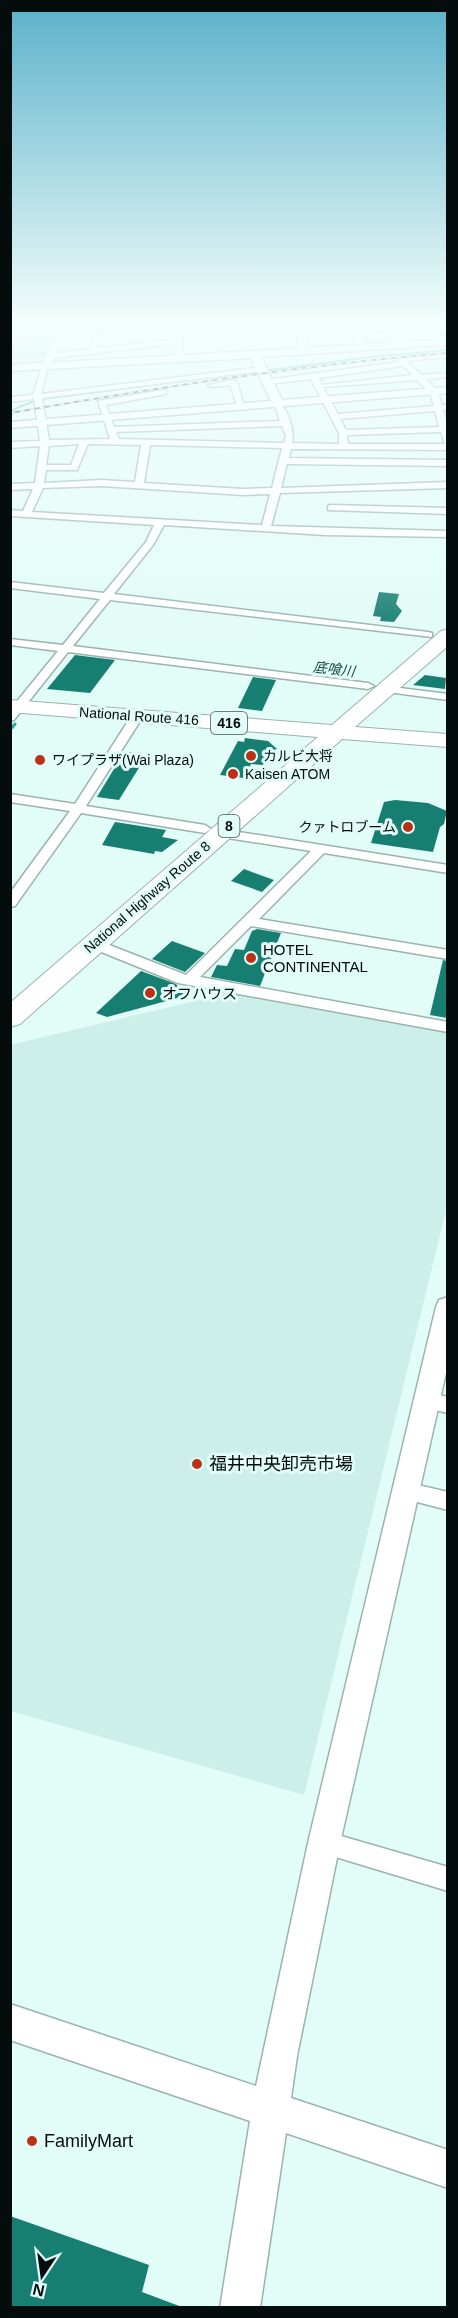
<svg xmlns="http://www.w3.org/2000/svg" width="458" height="2318" font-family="Arial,'Noto Sans JP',sans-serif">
  <rect width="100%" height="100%" fill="#e2fcf7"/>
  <g fill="#cdefe9">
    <polygon points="10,320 67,320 62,325 45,364 11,364"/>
    <polygon points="233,992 447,1032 447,1206 304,1795 11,1711 10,1045"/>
  </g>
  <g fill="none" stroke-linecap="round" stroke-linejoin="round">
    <g stroke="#25ac9c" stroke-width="1.5">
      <polyline points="43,399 379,356 448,350"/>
      <polyline points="10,411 34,401"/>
      <polyline points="119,481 204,487"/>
    </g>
    <polyline stroke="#25ac9c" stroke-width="3" points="10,730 15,724"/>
  </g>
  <g fill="#177e72">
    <polygon points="379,592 399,594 396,604 402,611 394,622 380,621 381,617 373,616"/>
    <polygon points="75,655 115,660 90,693 47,689"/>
    <polygon points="425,675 446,678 445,689 413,685"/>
    <polygon points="253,677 276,680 262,711 238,708"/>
    <polygon points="245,738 268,741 277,749 270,751 268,761 262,765 251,764 244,778 220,775 238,741 244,742"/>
    <polygon points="128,752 143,754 141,757 145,758 119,800 97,797 123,754 126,755"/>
    <polygon points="395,800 428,803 447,811 444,824 440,827 433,852 371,843 384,802"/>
    <polygon points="115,822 166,830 162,837 178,840 162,852 155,851 154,854 102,845"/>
    <polygon points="244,869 274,880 262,892 231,881"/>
    <polygon points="257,929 281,933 260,986 211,977 217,965 227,966 235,949 244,950 252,931"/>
    <polygon points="172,941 205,953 185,972 152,959"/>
    <polygon points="443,960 447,961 447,1018 430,1015"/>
    <polygon points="141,971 176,984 185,996 107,1017 96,1013"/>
    <polygon points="10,2216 149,2265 142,2292 182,2307 10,2307"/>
  </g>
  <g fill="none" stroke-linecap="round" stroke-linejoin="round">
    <g stroke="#9bb3af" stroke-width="3">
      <g id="street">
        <path d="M65,320h8l-11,17 -6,16 33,-4 9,-21 4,-2 4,2 -9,20 78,-9 -1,-19h8l1,40 -4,2 -4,-2v-16l-121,14 -6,9 -7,27 221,-27 4,2 -4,2 -220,27 7,42 61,-1 -12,-38 65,-11h3v4l-60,11 8,22 166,-6 -5,-16 4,-2c9,5 16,30 13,40l47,1v-11l-28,-54 -43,5 -4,-2 1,-2 134,-18 -2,-3 4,-2 47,-4v4l-41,4 14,14 27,-2v4l-22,2 12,13 4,13h6v4l-5,1 5,16v24l-157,-1 -2,9 159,2v6l-161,-2 -6,24 167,-6v6l-168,5 -9,33 177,5v6l-123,-2 -161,-10 -11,20 -39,49 314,38 4,1v4l-322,-37 -37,46 295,37 6,3 -6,3 -300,-37 -54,68 -4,1v-11l48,-59 -48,-6v-6l53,6 37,-46 -90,-11v-6l94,11 42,-51 8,-17 -144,-9v-6l13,1 10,-22 -23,1v-6l25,-1 5,-37 -30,2v-6l30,-1 -6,-42 -24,3v-5l23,-2 12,-39zM403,366l10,9 -91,10 -3,-7zM417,380l13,13 4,13 -96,8 -15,-27zM435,411l4,16 -93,3 -6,-11zM282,426l4,10 -2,7 -165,-4 -3,-7zM441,432l4,12h-97l-1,-9zM79,444l-8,21h-25l3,-19zM88,444l53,1 -6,37 -33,-2 -58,3 2,-13h31zM150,445l132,3 -10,40 -29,1 -99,-6zM102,486l141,9 27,-1 -8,31 -230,-13 11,-24z"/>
        <polygon points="301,320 309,320 305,352 301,354 297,352"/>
        <polygon points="416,320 424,320 448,340 448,344 442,344 424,327 360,332 356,330 360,328 419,323"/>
        <polygon points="233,380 237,382 245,410 238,408 230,385 212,387 208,385"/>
        <polygon points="331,505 448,508 448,514 328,510 328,506"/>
        <polygon points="384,686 448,694 448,700 380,691 380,687"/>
        <polygon points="138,712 144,715 86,806 205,825 211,829 205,833 81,813 15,906 10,907 10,893 70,811 10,802 10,794 75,804 132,715"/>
        <polygon points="220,829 448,865 448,873 324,853 259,919 448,950 448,959 251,926 200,977 448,1022 448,1032 178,983 89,947 87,944 89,941 99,941 186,975 311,851 215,836 214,833 215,830"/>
        <polygon points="425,1392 448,1397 448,1413 418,1406 415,1400 418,1394"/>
        <polygon points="405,1482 448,1492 448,1510 398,1497 395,1491 398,1485"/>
        <polygon points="324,1831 448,1867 448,1891 316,1851 312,1843 316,1835"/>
      </g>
    </g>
    <g stroke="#9bb3af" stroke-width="3">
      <g id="secondary">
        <polygon points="355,320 365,320 365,344 448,339 448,345 261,357 282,400 448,387 448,393 10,428 10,422 271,401 251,358 10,371 10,365 355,345"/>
        <polygon points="448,1297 448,1364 340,1843 297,2056 291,2098 448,2150 448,2188 286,2133 260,2308 220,2308 250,2121 10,2040 10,2004 256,2086 308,1843 436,1307 439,1300"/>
      </g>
    </g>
    <g stroke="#9bb3af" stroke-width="2">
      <polygon id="highway" points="448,629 448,646 355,727 448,734 448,747 342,739 20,1024 10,1027 10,1003 318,737 10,712 10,700 332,725 441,631"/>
    </g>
    <use href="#street" fill="#fff" fill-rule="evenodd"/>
    <use href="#secondary" fill="#fff" fill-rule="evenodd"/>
    <use href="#highway" fill="#fff" fill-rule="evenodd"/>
    <g stroke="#1d2726" stroke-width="2">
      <path id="rail" d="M10,413c145,-25 291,-48 438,-60"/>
    </g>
    <use href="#rail" stroke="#e2fcf7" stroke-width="1.5" stroke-dasharray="5" stroke-linecap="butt"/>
  </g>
  <linearGradient id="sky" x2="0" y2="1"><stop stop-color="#5ab1ca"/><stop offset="0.5" stop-color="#f2fefb"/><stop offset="1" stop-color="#f2fefb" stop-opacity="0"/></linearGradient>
  <rect width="458" height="644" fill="url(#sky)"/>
  <g fill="#bc3116" stroke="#e2fcf7" stroke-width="2">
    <circle cx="251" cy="756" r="6"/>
    <circle cx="40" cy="760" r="6"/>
    <circle cx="233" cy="774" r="6"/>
    <circle cx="408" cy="827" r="6"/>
    <circle cx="251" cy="958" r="6"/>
    <circle cx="150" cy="993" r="6"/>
    <circle cx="197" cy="1464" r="6"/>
    <circle cx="32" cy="2141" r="6"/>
  </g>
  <g text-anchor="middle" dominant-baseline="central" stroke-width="6" stroke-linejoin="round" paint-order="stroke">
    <g font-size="14" font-style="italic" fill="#144a43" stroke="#e2fcf7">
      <text transform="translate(334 669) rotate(7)">底喰川</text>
    </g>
    <g font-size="14" fill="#050d0c" stroke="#e2fcf7">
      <text transform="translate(139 716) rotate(4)">National Route 416</text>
      <text transform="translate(147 897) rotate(-41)">National Highway Route 8</text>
    </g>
    <g fill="#e2fcf7" stroke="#475552" stroke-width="1.5">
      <rect x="211" y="712" width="36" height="22" rx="4.5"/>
      <rect x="218.5" y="815" width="21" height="22" rx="4.5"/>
    </g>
    <g font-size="14" font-weight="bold" fill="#050d0c">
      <text x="229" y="723">416</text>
      <text x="229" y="826">8</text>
    </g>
    <g font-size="14" fill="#050d0c" stroke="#e2fcf7" text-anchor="start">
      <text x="263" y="756">カルビ大将</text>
      <text x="52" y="760">ワイプラザ(Wai Plaza)</text>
      <text x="245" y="774">Kaisen ATOM</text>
      <text x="396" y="827" text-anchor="end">クァトロブーム</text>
    </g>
    <g font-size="15" fill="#050d0c" stroke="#e2fcf7" text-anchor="start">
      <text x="263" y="949">HOTEL<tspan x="263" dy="17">CONTINENTAL</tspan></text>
      <text x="162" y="993">オフハウス</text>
    </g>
    <g font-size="18" fill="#050d0c" stroke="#e2fcf7" text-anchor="start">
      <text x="209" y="1464">福井中央卸売市場</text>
      <text x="44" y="2141">FamilyMart</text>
    </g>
  </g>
  <rect width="458" height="2318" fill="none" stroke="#050d0c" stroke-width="24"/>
  <g transform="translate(42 2276) rotate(193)" stroke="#e2fcf7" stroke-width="4.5" paint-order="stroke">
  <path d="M0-4.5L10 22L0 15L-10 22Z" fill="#050d0c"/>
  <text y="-9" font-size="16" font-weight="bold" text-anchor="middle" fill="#050d0c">N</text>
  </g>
</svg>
